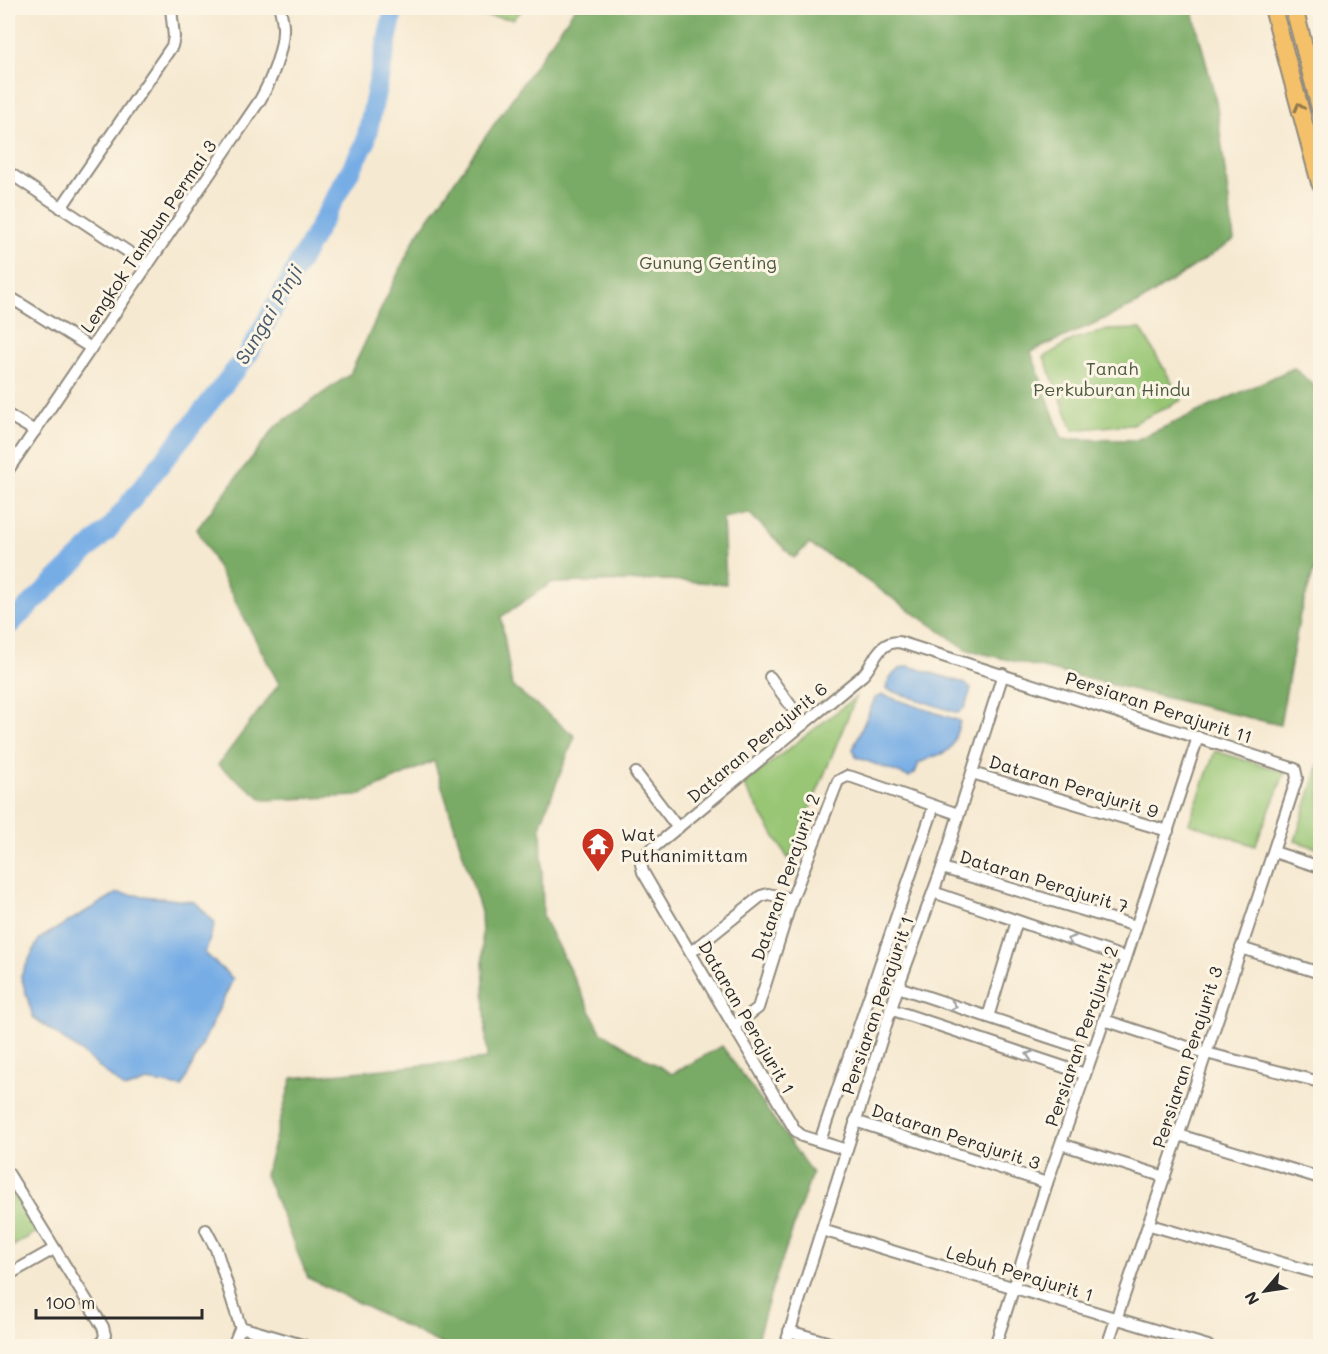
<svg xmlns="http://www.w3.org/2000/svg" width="1328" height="1354" font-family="Mali,sans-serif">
  <rect width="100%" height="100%" fill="#fcf5e5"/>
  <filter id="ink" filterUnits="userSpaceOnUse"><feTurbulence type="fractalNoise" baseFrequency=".0167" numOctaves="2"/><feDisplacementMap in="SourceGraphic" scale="12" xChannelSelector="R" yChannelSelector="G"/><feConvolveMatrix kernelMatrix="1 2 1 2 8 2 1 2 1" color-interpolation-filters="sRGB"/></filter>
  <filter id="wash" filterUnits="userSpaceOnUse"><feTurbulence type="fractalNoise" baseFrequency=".008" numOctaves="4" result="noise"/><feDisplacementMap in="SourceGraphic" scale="24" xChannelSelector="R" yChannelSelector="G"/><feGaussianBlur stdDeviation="1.35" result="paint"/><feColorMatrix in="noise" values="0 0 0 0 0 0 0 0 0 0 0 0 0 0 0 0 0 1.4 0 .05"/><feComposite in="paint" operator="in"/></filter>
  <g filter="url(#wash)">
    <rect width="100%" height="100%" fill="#f6e9d1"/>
    <g fill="#98c674" stroke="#627850" stroke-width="1.5">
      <polygon points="460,8 524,8 513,19 467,14"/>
      <polygon points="1141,329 1182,400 1132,424 1073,430 1044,357 1074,339 1108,330"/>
      <polygon points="856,697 789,860 743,784"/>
      <polygon points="1215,751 1285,772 1255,846 1189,823"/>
      <polygon points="1320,761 1320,849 1295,841"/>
      <polygon points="8,1186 40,1230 8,1249"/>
    </g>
    <polygon fill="#7aab66" stroke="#526b48" stroke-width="1.5" points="575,8 1192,8 1216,101 1234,240 1137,304 1031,352 1062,439 1136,440 1294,368 1320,391 1320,552 1300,614 1280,725 968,650 838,561 809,544 794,558 749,513 723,518 726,584 668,580 551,583 501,617 512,686 575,736 541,823 543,917 601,1032 672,1074 722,1046 812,1173 772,1289 755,1346 445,1346 308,1278 265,1175 292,1078 487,1059 481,912 434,761 357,796 264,800 218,765 279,684 197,529 276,426 350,374 415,238"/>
    <g fill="#77ade5" stroke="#516c88" stroke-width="1.5">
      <path d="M908,666l56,17 7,6 -6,18 -7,6 -72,-24c2,-11 11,-21 22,-23z"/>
      <path d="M883,695l77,26c-11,39 -8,26 -41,42l-4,10 -6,4 -53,-20 -3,-8 22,-51z"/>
      <polygon points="117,893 195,902 215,923 205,953 233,979 182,1087 147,1081 125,1089 81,1052 33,1017 21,976 39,939"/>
    </g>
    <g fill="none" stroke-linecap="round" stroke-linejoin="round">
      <polyline stroke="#77ade5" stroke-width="20" points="8,626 108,530 249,353 365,144 394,8"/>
    </g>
  </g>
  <g filter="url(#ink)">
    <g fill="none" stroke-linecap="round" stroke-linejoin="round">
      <g stroke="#908a7e" stroke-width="14">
        <g id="minor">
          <polyline points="8,172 148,265"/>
          <polyline points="61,208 172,46 174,37 171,8"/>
          <polyline points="8,296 91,348"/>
          <polyline points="8,415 35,431"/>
          <path d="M8,470l252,-370c11,-19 24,-51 23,-73 0,-7 -2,-13 -3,-19"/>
          <polyline points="770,677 804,724"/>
          <polyline points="636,773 678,828"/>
          <polyline points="972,773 1168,831"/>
          <polyline points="1274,852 1320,867"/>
          <polyline points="942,868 1136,926"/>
          <polyline points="933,892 1126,958"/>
          <polyline points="1241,948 1320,973"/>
          <polyline points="691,952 761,896 768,894 792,899"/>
          <polyline points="898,987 1093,1052"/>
          <polyline points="890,1009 1085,1074"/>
          <polyline points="988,1017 1017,921"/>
          <polyline points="1104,1020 1206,1053 1320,1082"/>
          <polyline points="734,1026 758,1008 792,899 838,781 847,776 852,777 958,814"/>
          <polyline points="855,1121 1047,1183"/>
          <polyline points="1179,1135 1320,1178"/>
          <polyline points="820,1141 934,806"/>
          <polyline points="1061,1144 1165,1177"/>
          <path d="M847,1150l-45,-14 -7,-6 -131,-222 -21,-36 -2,-8 6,-11 216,-178c13,-14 14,-33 36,-33l396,127 2,9c-61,190 -126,379 -190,568"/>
          <polyline points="8,1173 103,1327 105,1335 101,1346"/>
          <polyline points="1150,1225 1320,1274"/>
          <polyline points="206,1230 216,1249 241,1329"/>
          <polyline points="822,1230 1208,1346"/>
          <polyline points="8,1275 54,1249"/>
          <polyline points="789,1331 840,1346"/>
          <polyline points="233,1346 239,1331 244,1328 306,1346"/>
          <polyline points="785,1346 898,987 942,868 1003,674"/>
          <polyline points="995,1346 1047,1183 1126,958 1198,737"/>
        </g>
      </g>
      <g stroke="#908a7e" stroke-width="20">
        <g id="primary">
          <polyline points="1273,8 1320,183"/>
          <polyline points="1294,8 1320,108"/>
        </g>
      </g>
      <use href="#minor" stroke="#fff" stroke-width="10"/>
      <use href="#primary" stroke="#f4c16a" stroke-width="16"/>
    </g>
    <defs><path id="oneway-chevron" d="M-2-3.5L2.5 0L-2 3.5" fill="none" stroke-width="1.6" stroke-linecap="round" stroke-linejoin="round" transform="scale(1.5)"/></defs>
    <use stroke="#90764a" href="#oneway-chevron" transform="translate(1299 107) rotate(-105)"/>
    <g stroke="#a0a0a0">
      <use href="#oneway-chevron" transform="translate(1071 940) rotate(-161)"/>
      <use href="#oneway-chevron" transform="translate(953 1006) rotate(18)"/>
      <use href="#oneway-chevron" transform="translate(1030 1055) rotate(-162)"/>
    </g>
  </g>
  <defs>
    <g id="temple-pin" transform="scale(1.725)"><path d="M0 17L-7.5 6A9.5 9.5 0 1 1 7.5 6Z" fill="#c8321e" stroke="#fcf5e5"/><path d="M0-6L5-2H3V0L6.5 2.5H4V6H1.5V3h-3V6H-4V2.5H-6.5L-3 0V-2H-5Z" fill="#fff"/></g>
  </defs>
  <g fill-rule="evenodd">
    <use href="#temple-pin" x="598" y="844"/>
  </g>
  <g text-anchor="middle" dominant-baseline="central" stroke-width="6" stroke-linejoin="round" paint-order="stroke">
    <g font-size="18" fill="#2b2b2b" stroke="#fcf5e5">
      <text transform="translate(148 236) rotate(-56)">Lengkok Tambun Permai 3</text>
      <text transform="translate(1159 707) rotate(18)">Persiaran Perajurit 11</text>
      <text transform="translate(757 742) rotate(-40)">Dataran Perajurit 6</text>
      <text transform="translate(1074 786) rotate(17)">Dataran Perajurit 9</text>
      <text transform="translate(785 877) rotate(-71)">Dataran Perajurit 2</text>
      <text transform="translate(1044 881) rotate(17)">Dataran Perajurit 7</text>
      <text transform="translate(877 1005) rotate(-71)">Persiaran Perajurit 1</text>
      <text transform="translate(747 1017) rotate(60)">Dataran Perajurit 1</text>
      <text transform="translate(1081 1036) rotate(-71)">Persiaran Perajurit 2</text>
      <text transform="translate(1187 1057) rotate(-72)">Persiaran Perajurit 3</text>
      <text transform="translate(956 1136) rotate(18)">Dataran Perajurit 3</text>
      <text transform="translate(1020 1273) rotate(17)">Lebuh Perajurit 1</text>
    </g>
    <g font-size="18" fill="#4c5a41" stroke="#fcf5e5">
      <text x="708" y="262">Gunung Genting</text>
      <text x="1112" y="368">Tanah<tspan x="1112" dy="21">Perkuburan Hindu</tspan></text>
    </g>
    <g font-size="18" fill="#2b2b2b" stroke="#fcf5e5" text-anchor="start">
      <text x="621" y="834">Wat<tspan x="621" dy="21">Puthanimittam</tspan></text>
    </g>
    <g font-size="20" font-style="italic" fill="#46586c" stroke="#fcf5e5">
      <text transform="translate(268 314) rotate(-59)">Sungai Pinji</text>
    </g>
  </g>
  <rect width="1328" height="1354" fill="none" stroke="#fcf5e5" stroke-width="30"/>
  <g transform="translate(1265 1291) rotate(241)" stroke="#fcf5e5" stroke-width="4.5" paint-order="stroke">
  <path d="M0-4.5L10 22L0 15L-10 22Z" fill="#2b2b2b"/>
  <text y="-9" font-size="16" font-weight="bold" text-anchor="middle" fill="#2b2b2b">N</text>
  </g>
  <path d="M36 1309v9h166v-9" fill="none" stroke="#2b2b2b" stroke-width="3"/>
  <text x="45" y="1309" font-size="18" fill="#2b2b2b" stroke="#fcf5e5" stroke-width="4.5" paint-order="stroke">100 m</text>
</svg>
